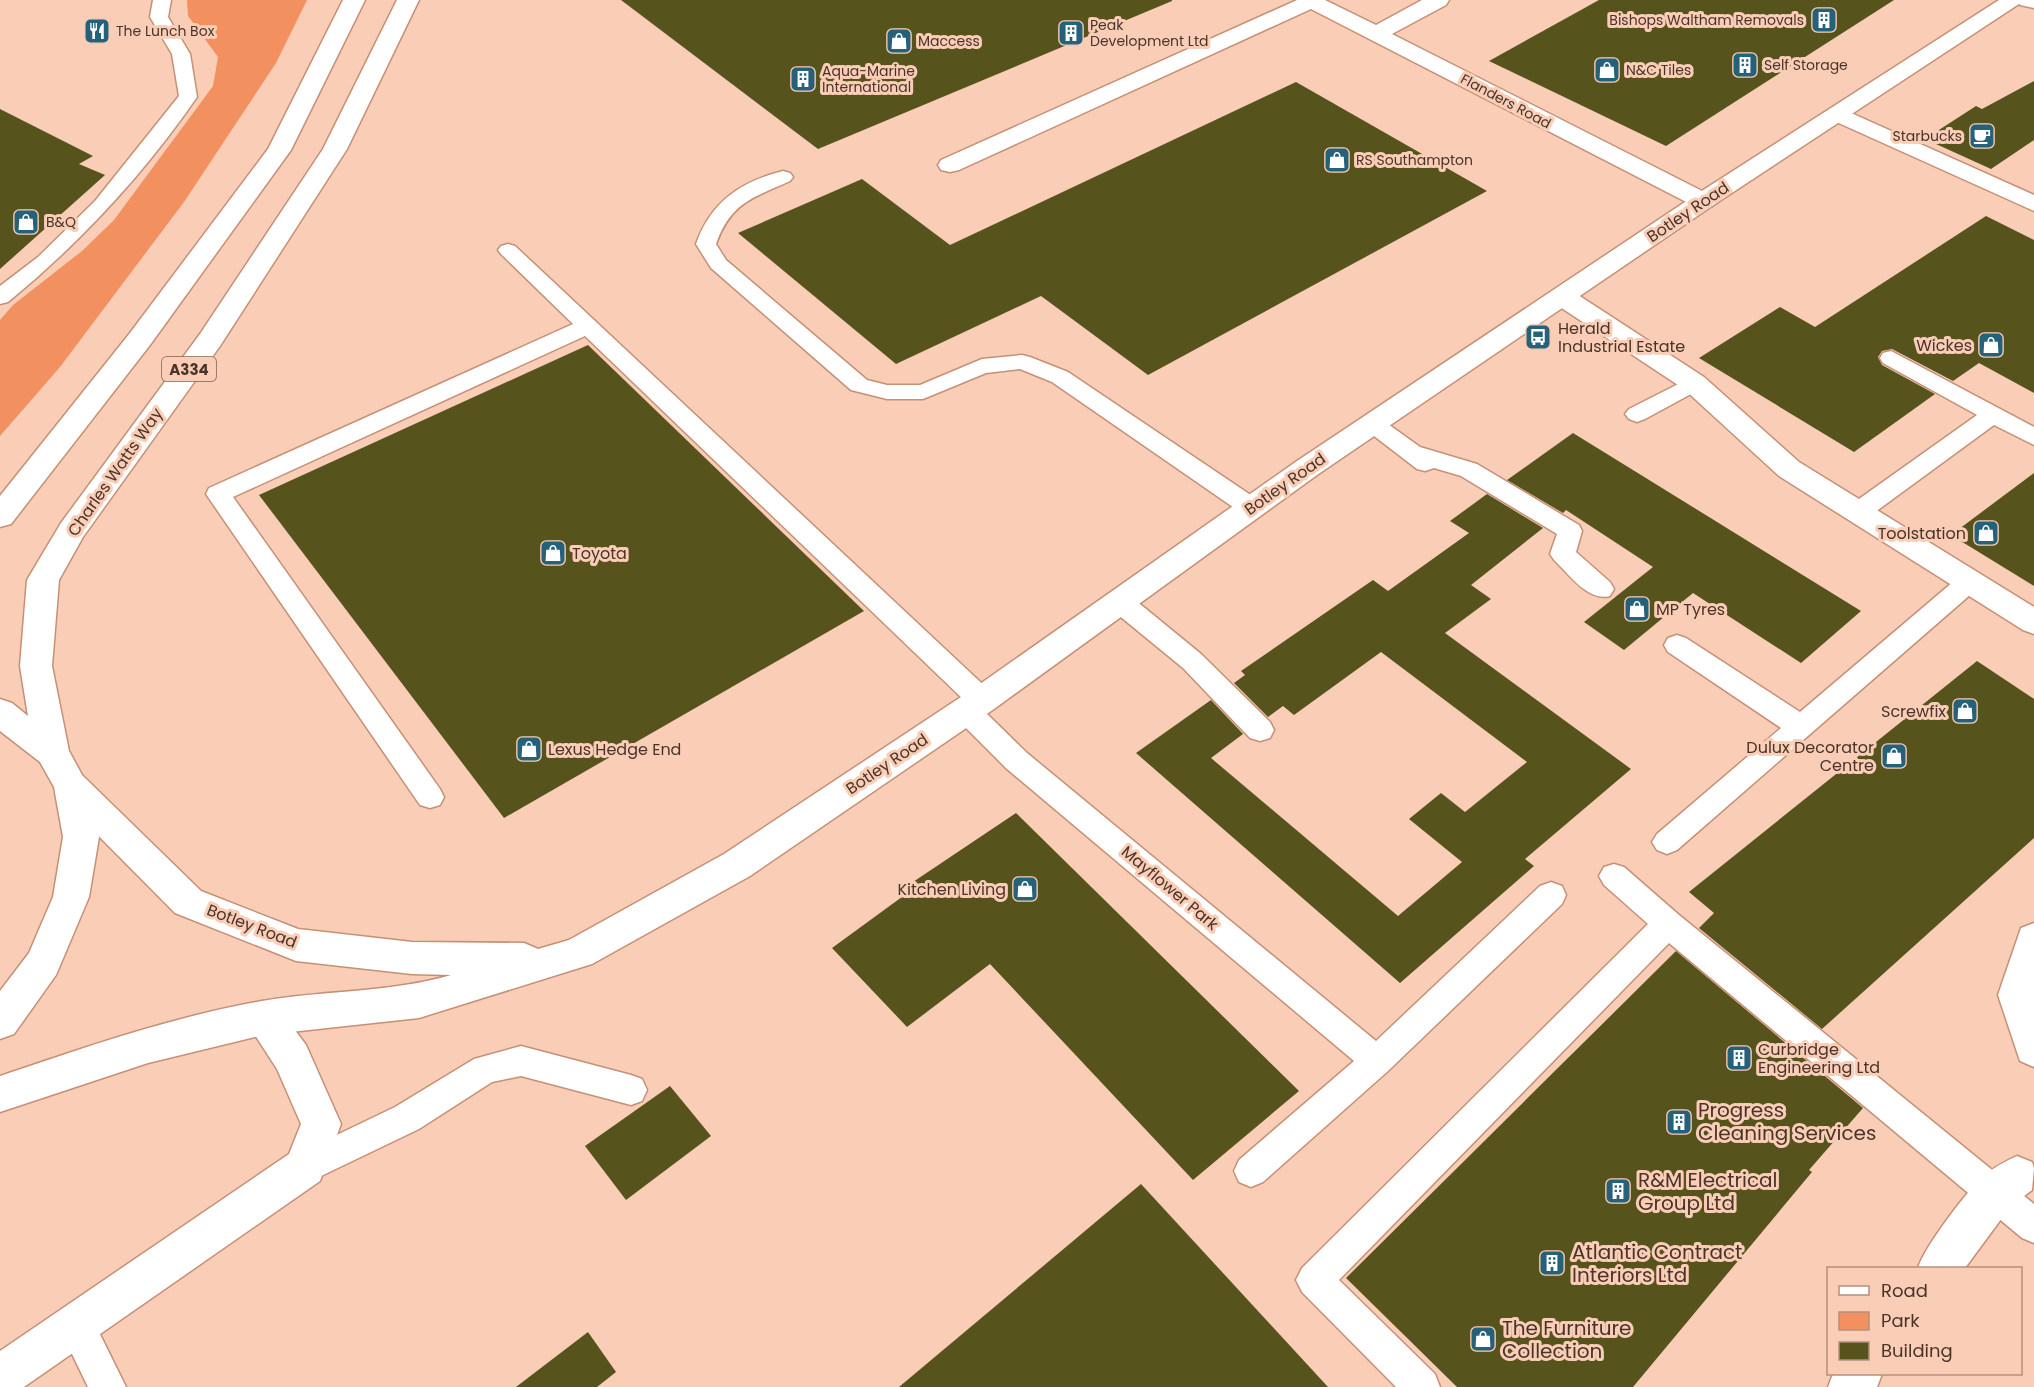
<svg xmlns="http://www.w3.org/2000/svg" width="2034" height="1387" font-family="Poppins,sans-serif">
  <rect width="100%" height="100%" fill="#facdb7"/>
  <polygon fill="#f2905f" points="187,0 307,0 276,63 184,202 60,367 0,436 0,320 13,305 82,251 114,220 213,86 218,57 188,16"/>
  <g fill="#56531c">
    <polygon points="621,0 1172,0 1172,1 818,149"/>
    <polygon points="1599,0 1894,0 1666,146 1489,61"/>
    <polygon points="2034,81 2034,140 1991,169 1925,139 1976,106 1982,109"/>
    <polygon points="1296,82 1487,191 1148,375 1041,296 896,364 738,233 862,179 950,245"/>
    <polygon points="0,109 93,156 79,164 105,175 0,269"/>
    <polygon points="1986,216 2034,240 2034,393 1979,363 1953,381 1892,349 1882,351 1878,357 1882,365 1935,394 1854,452 1699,358 1780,307 1815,327"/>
    <polygon points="588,345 864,611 504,818 259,495"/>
    <polygon points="1573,433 1709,517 1861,611 1801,663 1693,593 1624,650 1584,622 1653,567 1566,510 1563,513 1507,480"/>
    <polygon points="2034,473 2034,586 1951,535"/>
    <polygon points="1487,494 1543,528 1471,585 1491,599 1445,633 1631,769 1525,859 1534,866 1400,983 1136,753 1211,700 1243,734 1211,758 1398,916 1462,862 1409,819 1441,793 1465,812 1527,762 1381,652 1294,715 1283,706 1268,717 1234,683 1245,675 1241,671 1373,580 1388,591 1469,533 1450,521"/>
    <polygon points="1977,661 2034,699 2034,838 1822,1029 1699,928 1714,913 1689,892"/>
    <polygon points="1016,813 1299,1091 1193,1180 990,964 907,1027 832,948 917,886 913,882"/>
    <polygon points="1676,951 1863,1108 1809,1170 1812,1172 1633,1387 1457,1387 1346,1278"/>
    <polygon points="670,1086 711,1136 626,1200 585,1146"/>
    <polygon points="1141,1184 1328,1387 899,1387"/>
    <polygon points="588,1332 616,1372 597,1387 516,1387"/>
  </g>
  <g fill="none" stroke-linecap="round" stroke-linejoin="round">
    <g stroke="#c59076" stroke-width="3">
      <g id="service">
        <path d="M153,0h18l-3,17 22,37 7,43c-53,77 -117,146 -189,205l-8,2v-18l38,-29 57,-56 84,-105 -7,-42 -22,-37z"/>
        <path d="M783,171l7,2 3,4 -3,4c-37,17 -59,21 -74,63l10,16 141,120 20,5h33l62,-26 40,-4 8,2 38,15 193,130 3,6 -3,6 -9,2 -9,-2 -191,-132 -32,-13 -34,4 -63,26h-36l-36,-9 -140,-122 -15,-24c15,-42 44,-62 87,-73z"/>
        <polygon points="508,244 515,246 992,693 996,700 992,707 983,710 1027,753 1376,1041 1540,886 1551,882 1562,886 1566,895 1562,904 1388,1071 1263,1182 1251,1187 1239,1182 1234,1171 1239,1160 1354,1061 1007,769 956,718 952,711 956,704 965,701 585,336 233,497 440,789 444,797 440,805 430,808 420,805 206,494 209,488 573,324 501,254 498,250 501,246"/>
        <polygon points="1891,351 2034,427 2034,445 1994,425 1867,518 1858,521 1849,518 1846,512 1849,506 1977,415 1883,363 1880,358 1883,353"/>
        <polygon points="1694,376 1702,378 1705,383 1702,388 1645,419 1637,422 1629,419 1625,414 1629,409"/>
        <path d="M1373,416l8,3 39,28 57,17 102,61 3,6 -6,21 34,30 4,7 -4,7c-22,6 -41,-22 -56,-36l-4,-6 7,-20 -96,-58 -27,-8 -9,3 -8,-2 -52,-40 -4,-5 4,-5z"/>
        <polygon points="1969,573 1978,576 1982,582 1978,588 1677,850 1667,854 1657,850 1652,842 1657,834 1781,728 1668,652 1664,645 1668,638 1677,635 1686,638 1800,712 1960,576"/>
        <polygon points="1120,593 1129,595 1201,654 1270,722 1274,730 1270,738 1260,741 1250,738 1183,668 1111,609 1107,602 1111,595"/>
        <polygon points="1614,864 1624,867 1679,915 2034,1204 2034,1243 2022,1238 1669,943 1339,1280 1435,1374 1440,1387 1396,1387 1302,1292 1296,1280 1302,1268 1648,924 1604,885 1599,876 1604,867"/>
        <polygon points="521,1046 631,1075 642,1079 647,1090 642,1101 631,1105 521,1076 492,1082 419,1129 317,1178 305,1183 293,1178 288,1167 293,1156 395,1107 474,1059"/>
        <polygon points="76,1307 89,1312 126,1387 88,1387 58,1325 63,1312"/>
      </g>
    </g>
    <g stroke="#c59076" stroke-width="3">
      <g id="minor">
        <polygon points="1297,0 1325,0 1376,25 1422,0 1449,0 1446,5 1392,34 1712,196 1715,201 1712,206 1703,208 1694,206 1311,9 959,170 950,172 941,170 938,165 941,160"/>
        <polygon points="2017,0 2034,0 2034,8 2020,5"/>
        <polygon points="1840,108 2034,195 2034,211 1832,120 1828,115 1832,110"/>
        <polygon points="1563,289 1572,291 1704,377 1799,462 2034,607 2034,634 2023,630 1779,476 1684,389 1554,303 1550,297 1554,291"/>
        <polygon points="2034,923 2034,1067 2020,1061 1998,995 2021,928"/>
        <polygon points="263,1001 277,1006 306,1045 341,1124 320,1181 24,1387 0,1387 0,1351 289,1154 301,1124 277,1069 244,1018 249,1006"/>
        <path d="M2017,1156l15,6 2,6 -2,22 -22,17 -45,61h-47c6,-20 47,-75 64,-90 10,-10 22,-16 35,-22z"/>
        <polygon points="1833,1374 1882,1374 1877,1387 1828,1387"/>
      </g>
    </g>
    <g stroke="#c59076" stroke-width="3">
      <path id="secondary" d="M1999,0h26l-313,206 -395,269 -323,234 -244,167 -158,88 -173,54 -156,17 -115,28 -148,49v-36c86,-29 172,-59 262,-75 63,-11 127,-8 189,-26l-39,-1 -116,-13 -121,-48 -116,-117 -5,-10 5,-10 12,-4 12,4 118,115 97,38 114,13 112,1 14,6 31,-9 155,-86 246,-163 327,-230 397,-265z"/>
    </g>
    <g stroke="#c59076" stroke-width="3">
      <g id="primary">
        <polygon points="343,0 365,0 291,150 150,345 11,524 0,527 0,496 130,333 268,149"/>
        <polygon points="397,0 419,0 347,149 220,346 83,537 59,580 52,666 69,751 88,786 99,837 89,897 56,975 14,1034 0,1039 0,991 29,953 53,897 63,837 54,787 40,762 0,731 0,699 12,703 28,716 20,666 27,580 61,523 200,334 323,149"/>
      </g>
    </g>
    <use href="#service" fill="#fff" fill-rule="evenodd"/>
    <use href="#minor" fill="#fff" fill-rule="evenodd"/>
    <use href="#secondary" fill="#fff" fill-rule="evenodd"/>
    <use href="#primary" fill="#fff" fill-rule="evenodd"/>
  </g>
  <defs>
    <g id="building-square" transform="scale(1.35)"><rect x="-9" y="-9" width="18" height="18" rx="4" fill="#256279" stroke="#facdb7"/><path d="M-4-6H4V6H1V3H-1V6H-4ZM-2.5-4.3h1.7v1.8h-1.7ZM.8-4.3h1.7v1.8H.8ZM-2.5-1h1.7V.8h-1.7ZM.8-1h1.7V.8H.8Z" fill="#fff"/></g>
    <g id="restaurant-square" transform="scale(1.35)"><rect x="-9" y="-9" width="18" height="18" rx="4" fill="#256279" stroke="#facdb7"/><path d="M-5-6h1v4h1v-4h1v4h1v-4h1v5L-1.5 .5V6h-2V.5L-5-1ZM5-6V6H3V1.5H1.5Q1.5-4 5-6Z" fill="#fff"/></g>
    <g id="shop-square" transform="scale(1.35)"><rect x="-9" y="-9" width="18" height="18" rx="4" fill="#256279" stroke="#facdb7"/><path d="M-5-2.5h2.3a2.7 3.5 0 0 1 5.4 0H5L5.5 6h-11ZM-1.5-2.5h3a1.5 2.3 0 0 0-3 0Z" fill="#fff"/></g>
    <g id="cafe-square" transform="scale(1.35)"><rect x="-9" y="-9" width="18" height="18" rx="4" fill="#256279" stroke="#facdb7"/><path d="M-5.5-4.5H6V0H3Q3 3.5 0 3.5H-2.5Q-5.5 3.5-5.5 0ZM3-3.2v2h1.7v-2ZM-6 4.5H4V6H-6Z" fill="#fff"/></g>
    <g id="bus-square" transform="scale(1.35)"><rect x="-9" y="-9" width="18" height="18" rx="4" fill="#256279" stroke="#facdb7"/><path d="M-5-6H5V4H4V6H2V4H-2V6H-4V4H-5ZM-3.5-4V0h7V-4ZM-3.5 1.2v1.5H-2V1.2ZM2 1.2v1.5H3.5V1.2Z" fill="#fff"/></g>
  </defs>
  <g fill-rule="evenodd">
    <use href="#building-square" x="1824" y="20"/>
    <use href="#restaurant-square" x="97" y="31"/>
    <use href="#building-square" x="1071" y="33"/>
    <use href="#shop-square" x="899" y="41"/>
    <use href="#building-square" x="1745" y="65"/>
    <use href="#shop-square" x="1607" y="70"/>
    <use href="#building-square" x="803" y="79"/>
    <use href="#cafe-square" x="1982" y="136"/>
    <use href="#shop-square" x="1337" y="160"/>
    <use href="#shop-square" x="26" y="222"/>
    <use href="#bus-square" x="1538" y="337"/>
    <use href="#shop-square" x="1991" y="345"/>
    <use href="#shop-square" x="1986" y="533"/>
    <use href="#shop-square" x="553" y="553"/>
    <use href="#shop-square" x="1637" y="609"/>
    <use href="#shop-square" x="1965" y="711"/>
    <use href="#shop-square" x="529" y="749"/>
    <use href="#shop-square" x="1894" y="756"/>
    <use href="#shop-square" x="1025" y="889"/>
    <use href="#building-square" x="1739" y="1058"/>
    <use href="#building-square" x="1679" y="1122"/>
    <use href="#building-square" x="1618" y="1191"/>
    <use href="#building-square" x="1552" y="1263"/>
    <use href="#shop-square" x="1483" y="1339"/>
  </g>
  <g text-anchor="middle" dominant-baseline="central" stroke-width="6" stroke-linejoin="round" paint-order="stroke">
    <g font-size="14" fill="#4a3429" stroke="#facdb7" text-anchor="start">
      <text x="1804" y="20" text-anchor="end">Bishops Waltham Removals</text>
      <text x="1090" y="25">Peak<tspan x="1090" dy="16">Development Ltd</tspan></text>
      <text x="116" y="31">The Lunch Box</text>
      <text x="918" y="41">Maccess</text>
      <text x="1764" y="65">Self Storage</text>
      <text x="1626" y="70">N&amp;C Tiles</text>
      <text x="822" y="71">Aqua-Marine<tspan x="822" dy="16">International</tspan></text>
      <text x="1962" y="136" text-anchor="end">Starbucks</text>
      <text x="1356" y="160">RS Southampton</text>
      <text x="46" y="222">B&amp;Q</text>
    </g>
    <g font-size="14" fill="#4a3429" stroke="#facdb7">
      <text transform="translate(1506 101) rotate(28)">Flanders Road</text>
    </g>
    <rect fill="#facdb7" stroke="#7f6254" stroke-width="1.5" x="162" y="357" width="54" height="24" rx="4.5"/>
    <g font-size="15" font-weight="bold" fill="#4a3429">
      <text x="189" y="369">A334</text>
    </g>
    <g font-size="16" fill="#4a3429" stroke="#facdb7">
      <text transform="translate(1688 212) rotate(-34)">Botley Road</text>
      <text transform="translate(115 472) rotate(-55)">Charles Watts Way</text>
      <text transform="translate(1285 484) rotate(-35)">Botley Road</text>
      <text transform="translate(887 764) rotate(-34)">Botley Road</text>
      <text transform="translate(1170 888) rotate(40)">Mayflower Park</text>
      <text transform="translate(252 926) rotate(21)">Botley Road</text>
    </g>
    <g font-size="16" fill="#4a3429" stroke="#facdb7" text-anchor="start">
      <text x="1558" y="328">Herald<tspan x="1558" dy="18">Industrial Estate</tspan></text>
      <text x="1972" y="345" text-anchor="end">Wickes</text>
      <text x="1966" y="533" text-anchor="end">Toolstation</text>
      <text x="572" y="553">Toyota</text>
      <text x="1656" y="609">MP Tyres</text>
      <text x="1946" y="711" text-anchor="end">Screwfix</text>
      <text x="1874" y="747" text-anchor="end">Dulux Decorator<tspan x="1874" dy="18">Centre</tspan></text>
      <text x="548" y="749">Lexus Hedge End</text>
      <text x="1006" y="889" text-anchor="end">Kitchen Living</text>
      <text x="1758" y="1049">Curbridge<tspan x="1758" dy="18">Engineering Ltd</tspan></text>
    </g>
    <g font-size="20" fill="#4a3429" stroke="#facdb7" text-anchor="start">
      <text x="1698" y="1110">Progress<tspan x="1698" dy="23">Cleaning Services</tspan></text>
      <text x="1638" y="1180">R&amp;M Electrical<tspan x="1638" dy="23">Group Ltd</tspan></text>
      <text x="1572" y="1252">Atlantic Contract<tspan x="1572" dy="23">Interiors Ltd</tspan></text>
      <text x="1502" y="1328">The Furniture<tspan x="1502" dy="23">Collection</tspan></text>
    </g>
  </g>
  <rect x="1827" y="1267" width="195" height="108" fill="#facdb7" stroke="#b4907e" stroke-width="1.5"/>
  <rect x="1839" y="1286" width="30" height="9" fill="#ffffff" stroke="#b4907e" stroke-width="1.5"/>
  <text x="1881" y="1297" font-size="18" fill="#4a3429">Road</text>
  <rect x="1839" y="1312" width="30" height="18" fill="#f2905f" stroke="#b4907e" stroke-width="1.5"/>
  <text x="1881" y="1327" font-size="18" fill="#4a3429">Park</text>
  <rect x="1839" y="1342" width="30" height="18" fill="#56531c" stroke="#b4907e" stroke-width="1.5"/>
  <text x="1881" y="1357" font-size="18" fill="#4a3429">Building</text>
</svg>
